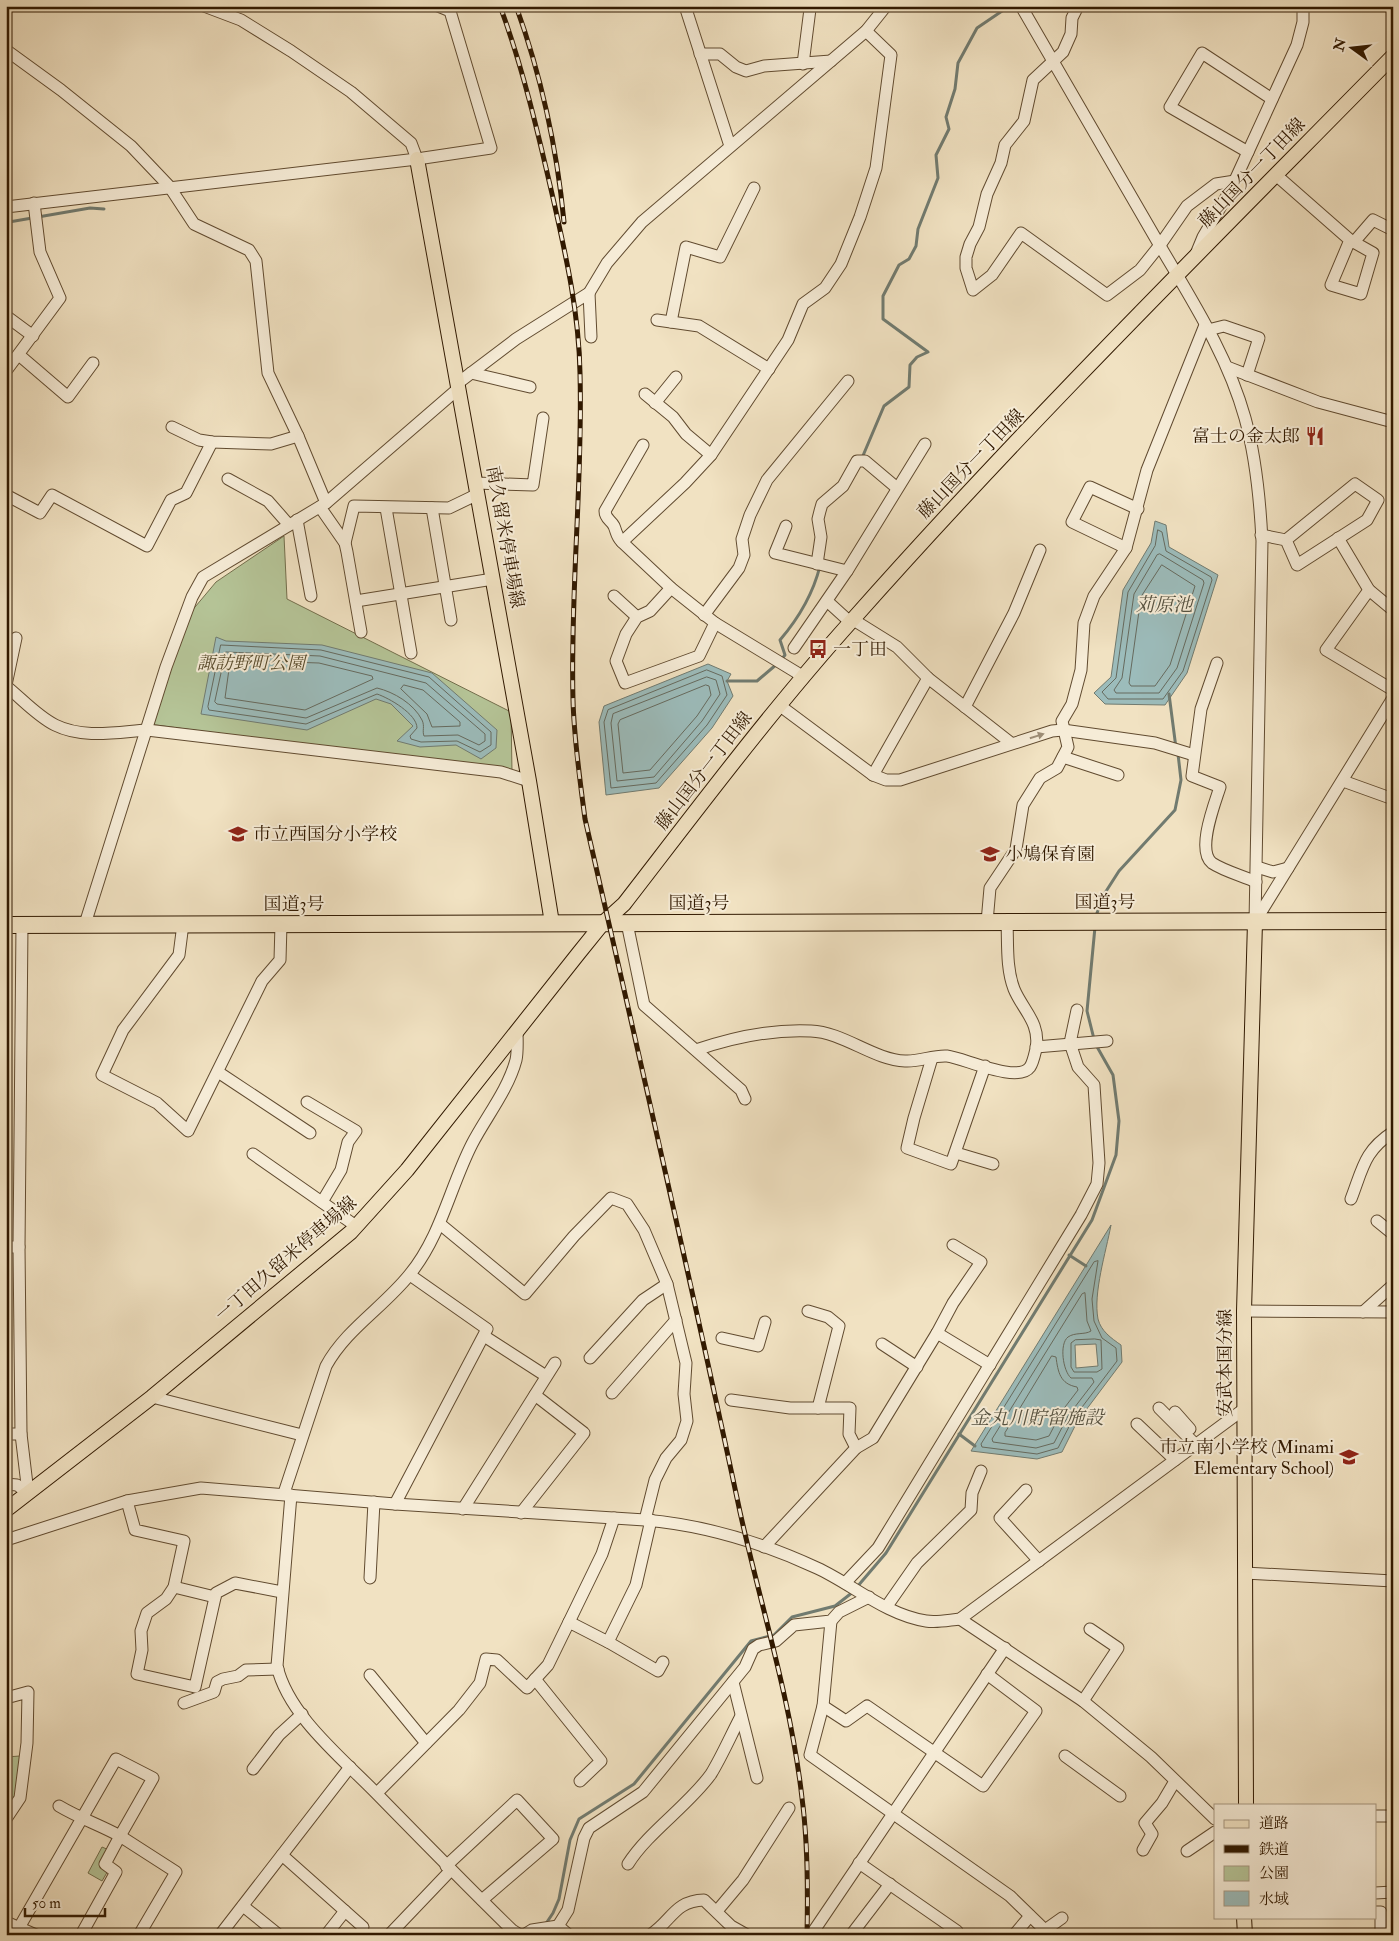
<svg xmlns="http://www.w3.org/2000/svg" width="1399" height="1941" font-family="'IM FELL Double Pica','Noto Serif JP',serif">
  <rect width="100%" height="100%" fill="#f1e2c2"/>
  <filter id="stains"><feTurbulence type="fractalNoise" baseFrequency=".004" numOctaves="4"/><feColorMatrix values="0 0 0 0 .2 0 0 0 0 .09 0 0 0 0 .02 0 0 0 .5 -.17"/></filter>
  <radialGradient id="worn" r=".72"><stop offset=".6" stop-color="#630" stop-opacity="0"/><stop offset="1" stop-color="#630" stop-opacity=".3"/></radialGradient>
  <g fill="#b5c497" stroke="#736e4c">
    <polygon points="284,536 287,599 511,712 512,772 148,724 190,613 216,582"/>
    <polygon points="20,1756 15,1799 6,1811 6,1757"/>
    <polygon points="102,1847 109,1850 109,1869 102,1881 88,1873"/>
  </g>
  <g fill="#9cbcbb" stroke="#717b70" fill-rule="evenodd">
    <polygon points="1155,521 1166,525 1169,547 1218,575 1187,673 1165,705 1105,704 1094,693 1111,677 1123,590 1151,543"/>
    <polygon points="216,637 226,641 322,645 432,673 497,730 496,748 481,759 456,745 420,747 397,741 413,726 391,704 376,699 307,730 201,714"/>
    <polygon points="708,664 731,674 727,681 733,696 712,728 659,788 606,795 599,722 604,706"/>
    <path d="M1111,1225c-5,27 -18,68 -13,94 3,12 13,19 23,26l1,17 -45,60 -15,30 -25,7 -66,-8zM1096,1344l2,22 -22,2 -1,-23z"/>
  </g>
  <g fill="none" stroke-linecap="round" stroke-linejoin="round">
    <g stroke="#666a5e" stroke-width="1">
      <polygon points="1158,530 1162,532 1166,551 1211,577 1212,580 1183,671 1163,699 1108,699 1102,692 1116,678 1128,592 1155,546"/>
      <polygon points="1160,554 1203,580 1204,583 1177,668 1159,693 1116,693 1114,690 1122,678 1134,594 1157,555"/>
      <polygon points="1162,565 1195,586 1170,665 1155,686 1131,686 1129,683 1141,597"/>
      <path d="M221,645l100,5 108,27 62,55v13l-11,7 -23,-11 -36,1 -10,-3 -1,-3 7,-8c0,-14 -28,-30 -40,-34l-71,30 -97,-14 -1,-3z"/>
      <path d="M226,652l94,4 106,27 59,51v7l-6,4 -21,-10 -34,1c-2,-5 1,-10 -2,-16 -8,-16 -28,-28 -45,-32l-71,30 -89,-14 -2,-2z"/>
      <polygon points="233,660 319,663 372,676 373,679 305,710 225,698 230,662"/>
      <polygon points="707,670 722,676 727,695 707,725 656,783 611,788 604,722 608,710"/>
      <polygon points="707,677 716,680 720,694 702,721 654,777 617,781 611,723 613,714"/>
      <polygon points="404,685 423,690 460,722 460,726 432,727 427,714 401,689"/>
      <polygon points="706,685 709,686 711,695 697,716 650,770 623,773 618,724 620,720"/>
      <polygon points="1098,1261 1092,1299 1094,1321 1102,1338 1116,1348 1117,1361 1073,1419 1058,1448 1037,1454 982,1447 981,1444 1094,1262"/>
      <path d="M1085,1293l2,28 4,10c-6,4 -16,1 -23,6 -9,7 -5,34 3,41h21l2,4 -26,34 -14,27 -18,5 -43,-6 -1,-3 90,-145z"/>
      <polygon points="1095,1339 1101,1340 1102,1369 1097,1372 1074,1372 1071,1367 1071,1343 1075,1340"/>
      <path d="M1052,1356l4,1c2,15 4,27 21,30l1,3 -16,21 -13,25 -13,4 -31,-4v-3z"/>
    </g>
    <g stroke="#717b70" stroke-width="3">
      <polyline points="6,227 9,222 90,208 104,209"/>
      <polyline points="862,458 884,406 909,387 910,365 917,357 928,352 883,319 883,296 899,265 909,259 916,246 918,229 938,178 936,155 949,129 946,117 955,89 958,63 977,28 1005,9"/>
      <path d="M781,660l4,-5 -5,-15c18,-21 33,-46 40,-74"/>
      <polyline points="727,681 757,681 777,664"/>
      <polyline points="1169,694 1176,748"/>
      <polyline points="1096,916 1103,896 1119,871 1175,810 1181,780 1178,754"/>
      <polyline points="1094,1039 1087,1011 1095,927"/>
      <polyline points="1069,1255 1086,1266"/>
      <polyline points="959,1434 975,1446"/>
      <polyline points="857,1587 886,1553 1092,1220 1116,1155 1119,1121 1113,1075 1096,1045"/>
      <polyline points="545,1925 553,1913 559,1899 570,1840 579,1819 634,1784 751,1641 774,1635 792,1617 835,1606 853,1592"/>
    </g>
    <g stroke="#614b30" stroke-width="13">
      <g id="minor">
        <polyline points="204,6 241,20 291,51 351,92 411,143 417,159"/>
        <polyline points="685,6 730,146"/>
        <path d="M1021,6c45,77 90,155 135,233 33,57 71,114 89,179 11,40 15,81 17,123l-7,381"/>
        <polyline points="1078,6 1072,18 1071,34 1063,52 1033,80 1024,121 1005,145 1001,163 987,194 979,227 970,244 966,257 966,268 973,290 992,275 1021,233 1107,295 1140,270 1160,245 1187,206 1216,184 1235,181"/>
        <polyline points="6,50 61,90 131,146 169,186 194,224 249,250 256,261 268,373 298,436 326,503"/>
        <polyline points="700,54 720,54 736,67 746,71 764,66 831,61"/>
        <polyline points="803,64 810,9"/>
        <polyline points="1248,152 1170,107 1202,53 1272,99"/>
        <polyline points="1276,175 1350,240 1373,253 1361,294 1331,285 1350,240"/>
        <polyline points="6,207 417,159 491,148 450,11 438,6"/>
        <polyline points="1354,242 1373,220 1393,230"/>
        <polyline points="1196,254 1203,237 1231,189 1297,45 1303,22 1303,6"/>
        <polyline points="589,293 591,337"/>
        <polyline points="6,316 33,336"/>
        <polyline points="657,320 699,326 769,369"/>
        <polyline points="671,322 686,247 720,257 754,188"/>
        <polyline points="1208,330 1224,326 1259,338 1247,375"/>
        <polyline points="19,355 68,397 93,363"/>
        <polyline points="1227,367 1318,402 1393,422"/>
        <polyline points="6,371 60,298 40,252 34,203"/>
        <polyline points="471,373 530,387"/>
        <polyline points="458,383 516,339 589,293 607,263 642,222 866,31 886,6"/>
        <polyline points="645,394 673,417 686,434 711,455"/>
        <polyline points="655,403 676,377"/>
        <polyline points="172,427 199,440 212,442 271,444 298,436"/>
        <polyline points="228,479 268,501 289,525"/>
        <polyline points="476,483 533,485 543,418"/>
        <polyline points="6,495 40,513 52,495 147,546 171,500 186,493 212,442"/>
        <polyline points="320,507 345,543 347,552 361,632"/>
        <polyline points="386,508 411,653"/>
        <polyline points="432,508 451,620"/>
        <polyline points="297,520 311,596"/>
        <polyline points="786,526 775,553 847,571"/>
        <polyline points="1261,535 1286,540 1355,484 1378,500 1367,520 1297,565 1286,540"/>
        <polyline points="1338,538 1369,590 1393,610"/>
        <path d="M622,542c-6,-6 -5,-9 -8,-16 -3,-6 -9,-7 -9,-15l38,-66"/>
        <polyline points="345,543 354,506 449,508 478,494"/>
        <polyline points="1126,548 1072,522 1090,487 1138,509"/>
        <polyline points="817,564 821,537 818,519 820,511 822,504 843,486 857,461 865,461 897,488"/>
        <polyline points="671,588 650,611 637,617 626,634 616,661 625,683 699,656 715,623"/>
        <polyline points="1369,590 1326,650 1393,690"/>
        <polyline points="614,596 637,617"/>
        <polyline points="356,601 493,579"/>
        <polyline points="827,601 850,622"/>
        <polyline points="704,615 739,568 744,555 742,539 750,515 767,480 848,381"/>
        <polyline points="852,619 897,647 928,678 1011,743"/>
        <polyline points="794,648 847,571 925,444"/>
        <path d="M1217,663l-16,46 -9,67 28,11c-5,16 -24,63 -8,76 12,8 31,13 44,19"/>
        <polyline points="804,677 715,623 671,588 622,542 685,483 711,455 788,340 803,304 825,288 841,264 860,217 876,168 891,55 866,31"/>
        <polyline points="6,685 16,638"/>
        <path d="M6,686c15,12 31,30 49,39 28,14 62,7 92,5l354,42 28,9"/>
        <polyline points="779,705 873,775 886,780 900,780 1052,731 1063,730 1155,743 1194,755"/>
        <polyline points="965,707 1014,613 1040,550"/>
        <polyline points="1063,757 1118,775"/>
        <polyline points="873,775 928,678"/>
        <polyline points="1343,781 1393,799"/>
        <polyline points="1257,867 1273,872 1288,868"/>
        <polyline points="1256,920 1393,698"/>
        <polyline points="987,922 990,888 1016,849 1023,805 1040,778 1057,768 1068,747 1062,721 1072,704 1081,670 1084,623 1094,596 1126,548 1147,470 1205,325"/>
        <polyline points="627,923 644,1005 741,1090 745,1099"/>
        <polyline points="85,924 166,667 192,597 203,577 326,503 459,388"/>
        <polyline points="183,924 179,955 123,1030 102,1075 157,1103 188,1131 262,981 280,960 281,924"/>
        <polyline points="22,925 19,1247 21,1434 28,1493"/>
        <polyline points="1036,1047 1107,1041"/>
        <path d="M696,1050c38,-13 75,-21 115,-19 32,1 63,29 94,30 14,1 28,-6 42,-5 17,2 71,28 83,11 3,-4 5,-14 6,-18 5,-26 -14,-40 -22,-60 -8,-21 -6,-45 -7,-67"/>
        <polyline points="932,1058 914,1118 907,1148 951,1164 985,1066"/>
        <polyline points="218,1072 310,1133"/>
        <polyline points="307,1102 356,1131 348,1142 341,1170 322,1202"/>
        <polyline points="956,1153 993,1164"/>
        <polyline points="253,1154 356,1226"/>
        <path d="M1351,1199c12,-31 13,-48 42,-67"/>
        <polyline points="1377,1221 1393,1234"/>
        <polyline points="440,1224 525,1294 574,1236 611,1198 627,1204 644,1230 667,1284 686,1363 684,1394 687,1421 681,1440 666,1458 655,1480 645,1520"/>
        <polyline points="6,1247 19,1247"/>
        <polyline points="808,1311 828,1317 839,1326 818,1408"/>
        <polyline points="1244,1311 1393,1312"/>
        <polyline points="1363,1312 1393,1285"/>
        <polyline points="937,1333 953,1303 981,1262 953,1245"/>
        <polyline points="484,1336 546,1376"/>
        <polyline points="722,1338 758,1346 765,1322"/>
        <polyline points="882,1344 917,1367"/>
        <polyline points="590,1358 643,1300 667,1284"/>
        <polyline points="612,1393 676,1320"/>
        <polyline points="152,1397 302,1435"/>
        <polyline points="731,1400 790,1408 850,1408 849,1434 856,1448 764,1547"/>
        <polyline points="1159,1408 1196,1445"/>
        <polyline points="1175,1412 1190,1429"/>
        <polyline points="1137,1424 1175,1460"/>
        <polyline points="6,1434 21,1434"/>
        <polyline points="856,1448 873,1438 937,1333 990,1365"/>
        <polyline points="6,1484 17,1485 28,1493"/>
        <polyline points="1026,1490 1000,1518 1039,1561"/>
        <path d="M284,1493l42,-127c20,-37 58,-59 84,-92 31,-38 40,-87 62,-130 14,-27 36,-54 44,-84 2,-9 1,-21 1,-30"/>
        <path d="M291,1495l-14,171c11,49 65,92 99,127 45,46 90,92 136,137l8,5"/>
        <polyline points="127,1501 135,1530 184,1541 174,1587 166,1599 147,1613 141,1631 142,1650 137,1674 195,1687 216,1593 235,1583 282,1592"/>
        <polyline points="395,1504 487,1329 410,1275"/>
        <polyline points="463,1509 555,1363"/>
        <polyline points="521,1513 584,1433 535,1395"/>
        <path d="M6,1540l121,-39 74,-13 194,16 250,16c58,5 118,23 172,48 35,16 69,47 109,53 11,2 23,-1 34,-2l284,-210"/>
        <polyline points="1245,1573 1393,1581"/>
        <polyline points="370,1578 374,1502"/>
        <polyline points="845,1583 878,1548 1081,1215 1097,1184 1099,1163 1094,1085 1078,1067 1070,1043 1077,1010"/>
        <polyline points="174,1587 215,1597"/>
        <polyline points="887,1606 917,1563 971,1510 972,1493 981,1471"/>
        <polyline points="960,1619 1083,1701 1151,1757 1215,1819"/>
        <polyline points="831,1621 823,1706 810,1755 1010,1896 1050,1935"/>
        <polyline points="569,1622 602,1554 614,1518"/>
        <polyline points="608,1642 658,1671 663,1662"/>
        <polyline points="370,1675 426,1743"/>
        <polyline points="535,1679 601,1761 580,1781"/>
        <polyline points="733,1682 757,1778"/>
        <polyline points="6,1698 28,1692 27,1743 20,1798 6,1819"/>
        <polyline points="1083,1701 1118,1648 1090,1629"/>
        <polyline points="184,1703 214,1692 217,1682 223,1679 238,1676 246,1670 278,1669"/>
        <polyline points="823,1706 846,1721 867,1706 983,1786 1036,1711 987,1674"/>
        <polyline points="1065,1756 1120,1796"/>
        <polyline points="253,1769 279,1735 302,1714"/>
        <polyline points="377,1793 459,1710 480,1683 486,1659 497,1660 527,1688 548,1665 569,1622 608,1642 636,1585 651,1520"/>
        <polyline points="1375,1816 1393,1816"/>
        <polyline points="1143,1850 1152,1834 1145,1823 1162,1803 1175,1781"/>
        <polyline points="1187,1851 1215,1832"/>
        <polyline points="282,1855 363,1927"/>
        <polyline points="859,1863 957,1931"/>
        <path d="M628,1864c20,-32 61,-59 83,-90 11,-18 20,-39 30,-58"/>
        <polyline points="446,1866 517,1800 553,1839 482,1900"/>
        <polyline points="1375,1893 1393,1892"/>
        <polyline points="243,1906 279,1935"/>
        <polyline points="717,1911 743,1880 789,1808"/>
        <polyline points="1375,1912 1381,1912 1381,1935"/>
        <polyline points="6,1922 36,1935"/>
        <path d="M20,1926l96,-167 37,19 -33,58c-20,-11 -41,-18 -61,-30"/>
        <polyline points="558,1926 568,1910 584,1838 589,1828 643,1792 745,1667 753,1649 759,1645 776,1641 794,1625 831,1621 839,1612 869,1597"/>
        <polyline points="1045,1930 1062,1918"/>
        <polyline points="81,1935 116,1872 105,1864 120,1836 176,1872 139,1935"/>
        <polyline points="220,1935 350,1767"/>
        <polyline points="326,1935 345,1911"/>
        <polyline points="389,1935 451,1870"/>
        <polyline points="524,1935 532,1930 558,1926 569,1935"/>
        <path d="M650,1935c22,-14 24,-34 54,-35l27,26 16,9"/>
        <polyline points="811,1935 1005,1648"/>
        <polyline points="851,1935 890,1884"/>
        <polyline points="1014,1935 1030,1916"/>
      </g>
    </g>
    <g stroke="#311900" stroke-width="16">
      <g id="major">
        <polyline points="417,159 529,781 552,923"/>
        <path d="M6,1510l146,-113 199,-165 56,-62 171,-216 25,-31 21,-19c75,-97 149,-196 231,-287 171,-193 357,-377 538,-561"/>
        <polyline points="1246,1805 1244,1311 1255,922"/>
        <polyline points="1244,1917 1245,1935"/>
      </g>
    </g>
    <g stroke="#311900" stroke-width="18">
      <polyline id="highway" points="6,925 1393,921"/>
    </g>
    <use href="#minor" stroke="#f6ecd7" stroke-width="11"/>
    <use href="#major" stroke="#f1e2c2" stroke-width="14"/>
    <use href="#highway" stroke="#f1e2c2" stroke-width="16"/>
    <g stroke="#311900" stroke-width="5">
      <g id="rail">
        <path d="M500,6c23,62 38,127 53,192 13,58 26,115 27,175 3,109 -10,218 -7,327 1,40 7,80 12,119 53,231 106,462 155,693 21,95 51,189 62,286 6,45 6,91 5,137"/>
        <path d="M516,6c25,69 41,143 48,216"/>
      </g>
    </g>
    <use href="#rail" stroke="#f6ecd7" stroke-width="3" stroke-dasharray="9" stroke-linecap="butt"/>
  </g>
  <defs><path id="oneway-solid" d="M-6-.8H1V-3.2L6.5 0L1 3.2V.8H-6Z" transform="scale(1.25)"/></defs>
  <use fill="#9d8d76" href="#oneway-solid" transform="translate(1037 736) rotate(-17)"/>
  <defs>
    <g id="restaurant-bare" transform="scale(1.5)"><path d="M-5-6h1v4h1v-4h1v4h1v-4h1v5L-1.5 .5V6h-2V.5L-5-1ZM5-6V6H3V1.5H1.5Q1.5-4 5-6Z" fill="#8f2418" stroke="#f6ecd7" stroke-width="2.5" paint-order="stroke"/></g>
    <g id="bus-bare" transform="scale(1.5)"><path d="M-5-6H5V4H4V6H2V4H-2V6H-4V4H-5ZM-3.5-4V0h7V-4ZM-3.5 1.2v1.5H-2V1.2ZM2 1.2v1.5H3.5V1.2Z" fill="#8f2418" stroke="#f6ecd7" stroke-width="2.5" paint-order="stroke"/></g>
    <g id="school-bare" transform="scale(1.5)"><path d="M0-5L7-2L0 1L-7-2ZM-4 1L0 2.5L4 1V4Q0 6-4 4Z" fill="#8f2418" stroke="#f6ecd7" stroke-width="2.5" paint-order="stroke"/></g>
  </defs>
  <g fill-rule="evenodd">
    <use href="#restaurant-bare" x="1315" y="436"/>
    <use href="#bus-bare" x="818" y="649"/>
    <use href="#school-bare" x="238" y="834"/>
    <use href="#school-bare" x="990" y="854"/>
    <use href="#school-bare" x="1349" y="1457"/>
  </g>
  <g text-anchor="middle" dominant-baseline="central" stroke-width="4" stroke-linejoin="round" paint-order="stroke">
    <g font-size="18" fill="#311900" stroke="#f6ecd7">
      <text transform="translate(1252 173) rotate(-46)">藤山国分一丁田線</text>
      <text transform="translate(971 464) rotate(-46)">藤山国分一丁田線</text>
      <text transform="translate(505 537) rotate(80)">南久留米停車場線</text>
      <text transform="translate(704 771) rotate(-52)">藤山国分一丁田線</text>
      <text x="1105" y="902">国道3号</text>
      <text x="699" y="903">国道3号</text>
      <text x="294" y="904">国道3号</text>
      <text transform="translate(286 1259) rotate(-41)">一丁田久留米停車場線</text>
      <text transform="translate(1225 1363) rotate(-90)">安武本国分線</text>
    </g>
    <g font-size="18" fill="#311900" stroke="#f6ecd7" text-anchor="start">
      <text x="1300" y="436" text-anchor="end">富士の金太郎</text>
      <text x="833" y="649">一丁田</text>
      <text x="253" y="834">市立西国分小学校</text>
      <text x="1005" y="854">小鳩保育園</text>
      <text x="1334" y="1447" text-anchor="end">市立南小学校 (Minami<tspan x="1334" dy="21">Elementary School)</tspan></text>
    </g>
    <g font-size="18" font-style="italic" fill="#594c2d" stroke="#f6ecd7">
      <text x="251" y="663">諏訪野町公園</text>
    </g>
    <g font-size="19" font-style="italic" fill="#565241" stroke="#f6ecd7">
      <text x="1164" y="605">苅原池</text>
      <text x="1037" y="1418">金丸川貯留施設</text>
    </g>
  </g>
  <rect width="1399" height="1941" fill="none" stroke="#f1e2c2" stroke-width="25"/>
  <rect x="8" y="8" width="1384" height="1926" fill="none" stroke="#311900" stroke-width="2.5"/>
  <rect x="12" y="12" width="1374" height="1916" fill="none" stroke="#311900"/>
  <rect x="1214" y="1804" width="162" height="115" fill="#f6ecd7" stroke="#a79881"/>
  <rect x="1224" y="1820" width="25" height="8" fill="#f1e2c2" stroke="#a79881"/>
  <text x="1259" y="1828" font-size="15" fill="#311900">道路</text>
  <rect x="1224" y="1845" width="25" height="8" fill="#311900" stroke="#a79881"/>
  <text x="1259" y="1854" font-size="15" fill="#311900">鉄道</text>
  <rect x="1224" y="1866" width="25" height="15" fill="#b5c497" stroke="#a79881"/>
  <text x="1259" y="1878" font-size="15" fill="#311900">公園</text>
  <rect x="1224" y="1891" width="25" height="15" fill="#9cbcbb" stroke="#a79881"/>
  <text x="1259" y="1904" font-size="15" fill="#311900">水域</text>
  <g transform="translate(1352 48) rotate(285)" stroke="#f6ecd7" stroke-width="4" paint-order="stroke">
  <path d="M0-4L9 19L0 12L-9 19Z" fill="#311900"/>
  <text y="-8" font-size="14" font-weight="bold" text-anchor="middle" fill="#311900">N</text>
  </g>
  <path d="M25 1908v8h80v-8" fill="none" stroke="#311900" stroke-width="2.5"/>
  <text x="32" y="1908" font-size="15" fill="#311900" stroke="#f6ecd7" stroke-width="4" paint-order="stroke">50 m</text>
  <rect width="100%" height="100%" filter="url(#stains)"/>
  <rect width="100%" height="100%" fill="url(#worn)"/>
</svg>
